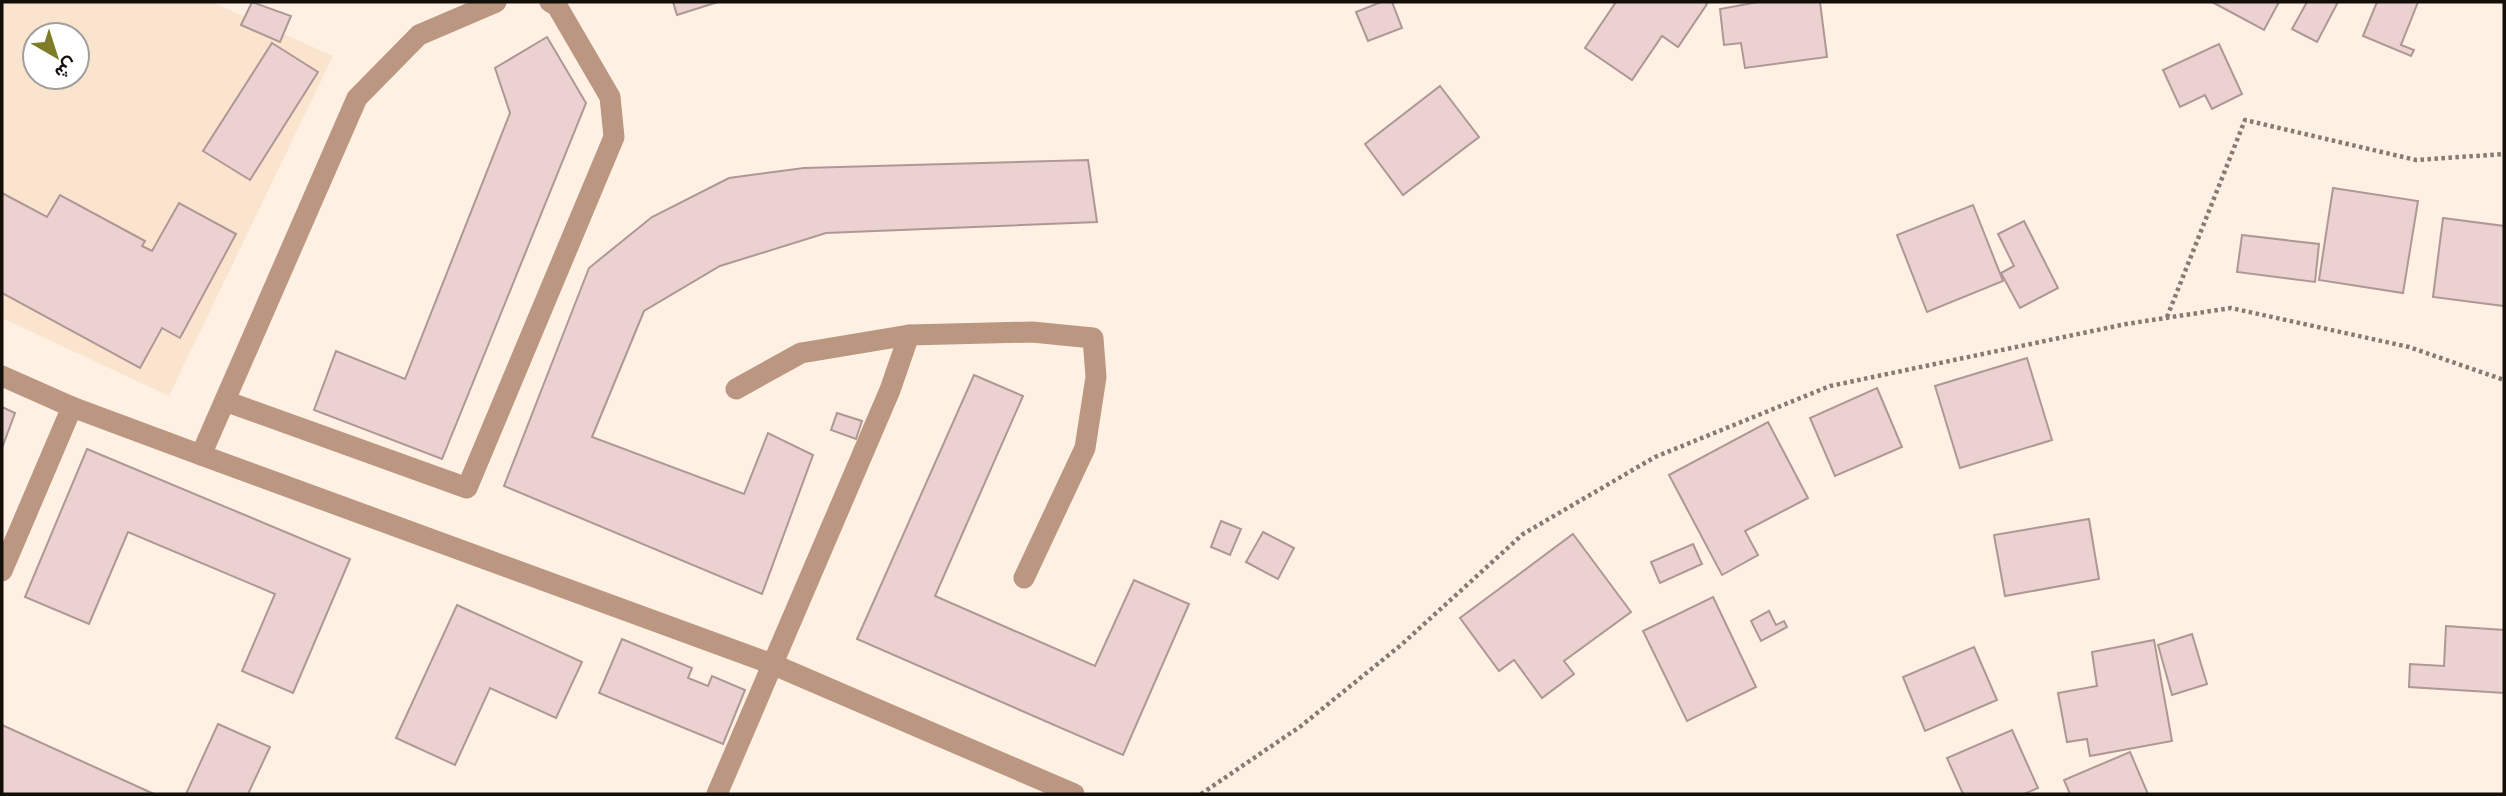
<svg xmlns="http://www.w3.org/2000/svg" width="2506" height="796" font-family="'Zilla Slab',Vazirmatn,serif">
  <rect width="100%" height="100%" fill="#fef0e3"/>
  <path fill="#fae4ce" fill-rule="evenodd" d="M2,2h210l121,54 -164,340 -167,-78zM35,35h42v42h-42z"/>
  <g fill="#ebd2d1" stroke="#af9796" stroke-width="2">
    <polygon points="252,2 291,16 280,42 241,25"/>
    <polygon points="673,2 718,2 677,15"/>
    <polygon points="1381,2 1392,2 1402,28 1368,41 1356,12"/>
    <polygon points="1616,2 1705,2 1707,4 1678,47 1662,36 1632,80 1585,48"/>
    <polygon points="1758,2 1820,2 1827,57 1745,68 1741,43 1724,45 1720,9"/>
    <polygon points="2212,2 2279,2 2264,30"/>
    <polygon points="2307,2 2338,2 2317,42 2292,29"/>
    <polygon points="2377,2 2418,2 2401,45 2414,50 2411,56 2363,36"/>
    <polygon points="547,37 586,103 442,459 314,410 336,351 405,379 510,113 495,68"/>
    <polygon points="272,43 318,72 250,180 203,151"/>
    <polygon points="2219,44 2242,94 2212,109 2205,95 2180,107 2163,70"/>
    <polygon points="1440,86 1479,137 1403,195 1365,144"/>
    <polygon points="1088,160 1097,222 826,233 720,266 644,311 592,437 744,494 768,433 813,455 762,594 504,486 589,268 652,217 729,178 804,168"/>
    <polygon points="2333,188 2418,201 2403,293 2319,280"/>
    <polygon points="2,193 47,217 60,195 145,241 142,246 152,251 179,203 236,234 180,338 162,328 140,368 2,293"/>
    <polygon points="1973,205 2003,281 1927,312 1897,235"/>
    <polygon points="2443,218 2504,226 2504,306 2433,297"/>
    <polygon points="2024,221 2058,288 2020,308 2001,273 2014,266 1998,234"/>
    <polygon points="2242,235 2319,244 2315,282 2237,272"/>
    <polygon points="2027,358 2052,440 1960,468 1935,386"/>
    <polygon points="974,375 1023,396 935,596 1095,666 1134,580 1189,604 1123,755 857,639"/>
    <polygon points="1877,388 1902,447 1835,476 1810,418"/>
    <polygon points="2,407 15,413 2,448"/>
    <polygon points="837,413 862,421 856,439 831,430"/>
    <polygon points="1768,422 1808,498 1745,531 1758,555 1722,575 1669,475"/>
    <polygon points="87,449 350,559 293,693 242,671 275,594 128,532 89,624 25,597"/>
    <polygon points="2089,519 2099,579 2005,596 1994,535"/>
    <polygon points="1221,521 1241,529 1230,555 1211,547"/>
    <polygon points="1263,532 1294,548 1278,579 1246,562"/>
    <polygon points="1573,534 1631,612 1564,661 1574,674 1542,698 1514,660 1499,671 1460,618"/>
    <polygon points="1693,544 1702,564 1660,583 1651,562"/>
    <polygon points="1713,597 1756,687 1687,721 1643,631"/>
    <polygon points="457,605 582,662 556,718 490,688 455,765 396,738"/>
    <polygon points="1769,611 1776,625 1784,621 1787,627 1761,641 1751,621"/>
    <polygon points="2446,626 2504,630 2504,693 2409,687 2410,664 2444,666"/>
    <polygon points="2192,634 2207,684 2172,695 2158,645"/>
    <polygon points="622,639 692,668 688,678 708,686 712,676 745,690 723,744 599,693"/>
    <polygon points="2154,640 2172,741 2090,756 2087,739 2067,742 2058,693 2097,686 2092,652"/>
    <polygon points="1974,647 1997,700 1925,731 1903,677"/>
    <polygon points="218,724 270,747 248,794 186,794"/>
    <polygon points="2,725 154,794 4,794 2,793"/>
    <polygon points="2012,730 2038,788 2024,794 1963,794 1947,758"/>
    <polygon points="2130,752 2148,794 2070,794 2064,780"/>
  </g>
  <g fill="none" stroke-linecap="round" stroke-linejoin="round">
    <g stroke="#857b72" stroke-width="4.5" stroke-dasharray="3.5 3.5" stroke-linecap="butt">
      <polyline points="2167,317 2245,120 2416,160 2504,154"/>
      <polyline points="1201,794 1301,726 1401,645 1523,534 1655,457 1830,386 2126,324 2231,308 2409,347 2504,380"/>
    </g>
    <g stroke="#bb9681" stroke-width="21">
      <polyline points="909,335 1032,332 1093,338 1096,377 1085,448 1024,578"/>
      <polyline points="2,376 72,407 201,455 772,664 1074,794"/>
      <polyline points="225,401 467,488 614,137 610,97 557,6 550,2"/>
      <polyline points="201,455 357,98 419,35 496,2"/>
      <polyline points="2,571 72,407"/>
      <polyline points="717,794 890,390 909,335 801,353 736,389"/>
    </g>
  </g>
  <rect width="2506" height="796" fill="none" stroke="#130e08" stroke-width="7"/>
  <g transform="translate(56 56) rotate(141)"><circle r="33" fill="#ffffff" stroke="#a19f9c" stroke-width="2"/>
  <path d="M0-5L12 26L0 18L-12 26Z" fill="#7e7d25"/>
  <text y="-10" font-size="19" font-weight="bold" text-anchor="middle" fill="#130e08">ش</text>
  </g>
</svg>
